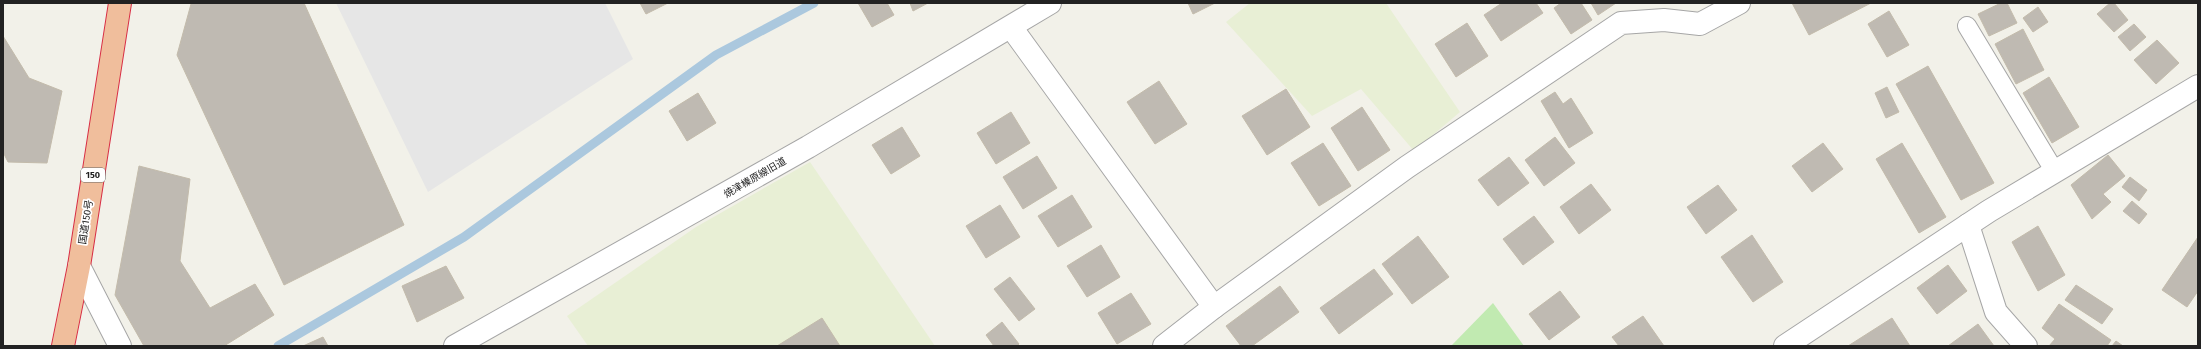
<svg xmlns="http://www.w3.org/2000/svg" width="2201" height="349" font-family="'Fira Sans','Noto Sans JP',sans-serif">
  <rect width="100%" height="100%" fill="#f2f1e9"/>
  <g fill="#e8efd5">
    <polygon points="1250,3 1386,3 1460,112 1414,151 1361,89 1312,116 1226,22"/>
    <polygon points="810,162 935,346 588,346 567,316 696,227"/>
  </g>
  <polygon fill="#c1eab1" points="1493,303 1524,346 1451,346"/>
  <polygon fill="#e6e6e6" points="336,3 605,3 633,59 428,192"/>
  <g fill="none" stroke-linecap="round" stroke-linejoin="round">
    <polyline stroke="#abc8de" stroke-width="9" points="278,346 464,237 716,55 814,3"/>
  </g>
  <g fill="#bfbab2" stroke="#c3bbab">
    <polygon points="193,3 304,3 404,225 284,285 177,55 191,4"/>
    <polygon points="640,3 668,3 646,14"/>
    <polygon points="858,3 887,3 894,15 872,27"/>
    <polygon points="910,3 928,3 913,11"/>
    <polygon points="1188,3 1215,3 1193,14"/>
    <polygon points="1502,3 1536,3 1543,13 1501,41 1484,15"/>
    <polygon points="1561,3 1581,3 1592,20 1571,34 1554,8"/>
    <polygon points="1591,3 1616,3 1598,15"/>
    <polygon points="1792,3 1871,3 1809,35"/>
    <polygon points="2001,3 2007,3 2017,23 1989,36 1978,14"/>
    <polygon points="2110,3 2114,3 2128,20 2114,32 2097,14"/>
    <polygon points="2038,7 2048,22 2033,32 2023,18"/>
    <polygon points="1889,11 1909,45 1887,57 1868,24"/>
    <polygon points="1467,23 1488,56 1456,77 1435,44"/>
    <polygon points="2134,24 2146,37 2130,51 2118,37"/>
    <polygon points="2023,29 2044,70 2016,84 1995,44"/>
    <polygon points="3,36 29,78 62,91 47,163 8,162 3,152"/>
    <polygon points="2157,40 2179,63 2156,84 2134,60"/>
    <polygon points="1928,66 1994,183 1961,200 1896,84"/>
    <polygon points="2049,77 2079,127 2052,143 2023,93"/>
    <polygon points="1159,81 1187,124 1155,144 1127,102"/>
    <polygon points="1887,87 1899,112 1886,118 1875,93"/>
    <polygon points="1286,89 1310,127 1267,155 1242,116"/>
    <polygon points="1555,92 1563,104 1571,98 1593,133 1569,148 1541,101"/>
    <polygon points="698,93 716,123 687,141 669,111"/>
    <polygon points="1362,107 1390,150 1358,171 1331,128"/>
    <polygon points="1011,112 1030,143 996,164 977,133"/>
    <polygon points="902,127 920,156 891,174 872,145"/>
    <polygon points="1555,137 1575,163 1544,186 1525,160"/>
    <polygon points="1323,143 1351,186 1319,206 1291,163"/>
    <polygon points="1823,143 1843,169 1812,192 1792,166"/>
    <polygon points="1902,143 1946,217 1919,233 1876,159"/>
    <polygon points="2108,155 2125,176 2103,194 2111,202 2092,219 2071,185"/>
    <polygon points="1037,156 1057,188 1023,209 1003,177"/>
    <polygon points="1509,157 1529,183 1498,206 1478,180"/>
    <polygon points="139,166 190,179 180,261 210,308 255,284 274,315 224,346 144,346 115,295"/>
    <polygon points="2130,177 2147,190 2139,201 2122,187"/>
    <polygon points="1591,184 1611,210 1579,234 1560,207"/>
    <polygon points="1718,185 1737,210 1706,234 1687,207"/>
    <polygon points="1072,195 1092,227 1058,247 1038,216"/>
    <polygon points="2132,201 2147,214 2139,224 2123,211"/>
    <polygon points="1000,205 1020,237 986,258 966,226"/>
    <polygon points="1534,216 1554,242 1523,265 1503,239"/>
    <polygon points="2038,226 2065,275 2038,291 2012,242"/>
    <polygon points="1752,235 1783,282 1753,302 1721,257"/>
    <polygon points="1418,236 1449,277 1412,304 1382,264"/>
    <polygon points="2198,237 2198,291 2187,307 2162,290"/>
    <polygon points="1101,245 1120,277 1087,297 1067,266"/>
    <polygon points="1948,265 1967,291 1937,314 1917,288"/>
    <polygon points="446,266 464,298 417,322 402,286"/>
    <polygon points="1374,269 1393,294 1339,334 1320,308"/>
    <polygon points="1010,277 1035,309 1019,321 994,289"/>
    <polygon points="2076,285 2113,309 2102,324 2065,300"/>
    <polygon points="1280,286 1299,312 1252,346 1241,346 1226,326"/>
    <polygon points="1560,291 1580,317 1549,340 1529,314"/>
    <polygon points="1131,293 1151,324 1117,344 1098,313"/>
    <polygon points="2059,304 2111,340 2107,346 2049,346 2055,339 2042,328"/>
    <polygon points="1643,316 1664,346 1619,346 1612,337"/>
    <polygon points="822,318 840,346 777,346"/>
    <polygon points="1892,318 1910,346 1848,346"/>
    <polygon points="1002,322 1019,344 1017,346 994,346 986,335"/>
    <polygon points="1978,324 1994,346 1948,346"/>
    <polygon points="323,337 328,346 303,346"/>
    <polygon points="2116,341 2123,346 2112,346"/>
  </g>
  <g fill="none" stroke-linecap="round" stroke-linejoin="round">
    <g stroke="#a6a6a6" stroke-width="20">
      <polyline id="service" points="1967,26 2055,172"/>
    </g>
    <g stroke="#a6a6a6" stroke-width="24">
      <g id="minor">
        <polyline points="1011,27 1214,307"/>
        <polyline points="1968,225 1996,312 2026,346"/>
        <polyline points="79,266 120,346"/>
        <polyline points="1164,346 1214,307 1407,167 1621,23 1664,20 1700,24 1739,3"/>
        <polyline points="1785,346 1989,211 2198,86"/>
      </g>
    </g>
    <g stroke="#a6a6a6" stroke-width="24">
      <polyline id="tertiary" points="455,346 808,147 1050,3"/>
    </g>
    <g stroke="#d82d44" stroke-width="24">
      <polyline id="trunk" points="63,346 79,266 120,3"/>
    </g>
    <use href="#service" stroke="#fff" stroke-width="18"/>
    <use href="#minor" stroke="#fff" stroke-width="22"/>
    <use href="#tertiary" stroke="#fff" stroke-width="22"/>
    <use href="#trunk" stroke="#f0be9c" stroke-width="22"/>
  </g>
  <g text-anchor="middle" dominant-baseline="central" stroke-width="3.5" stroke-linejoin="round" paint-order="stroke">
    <rect fill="#fff" stroke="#646464" stroke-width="1" x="81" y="168" width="24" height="14" rx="3"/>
    <g font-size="9" font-weight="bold" fill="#222">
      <text x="93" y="175">150</text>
    </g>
    <g font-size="10" fill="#222" stroke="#fff">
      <text transform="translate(755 178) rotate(-30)">焼津榛原線旧道</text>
      <text transform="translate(86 222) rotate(-81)">国道150号</text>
    </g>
  </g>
  <rect width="2201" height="349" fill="none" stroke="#222222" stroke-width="8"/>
</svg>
